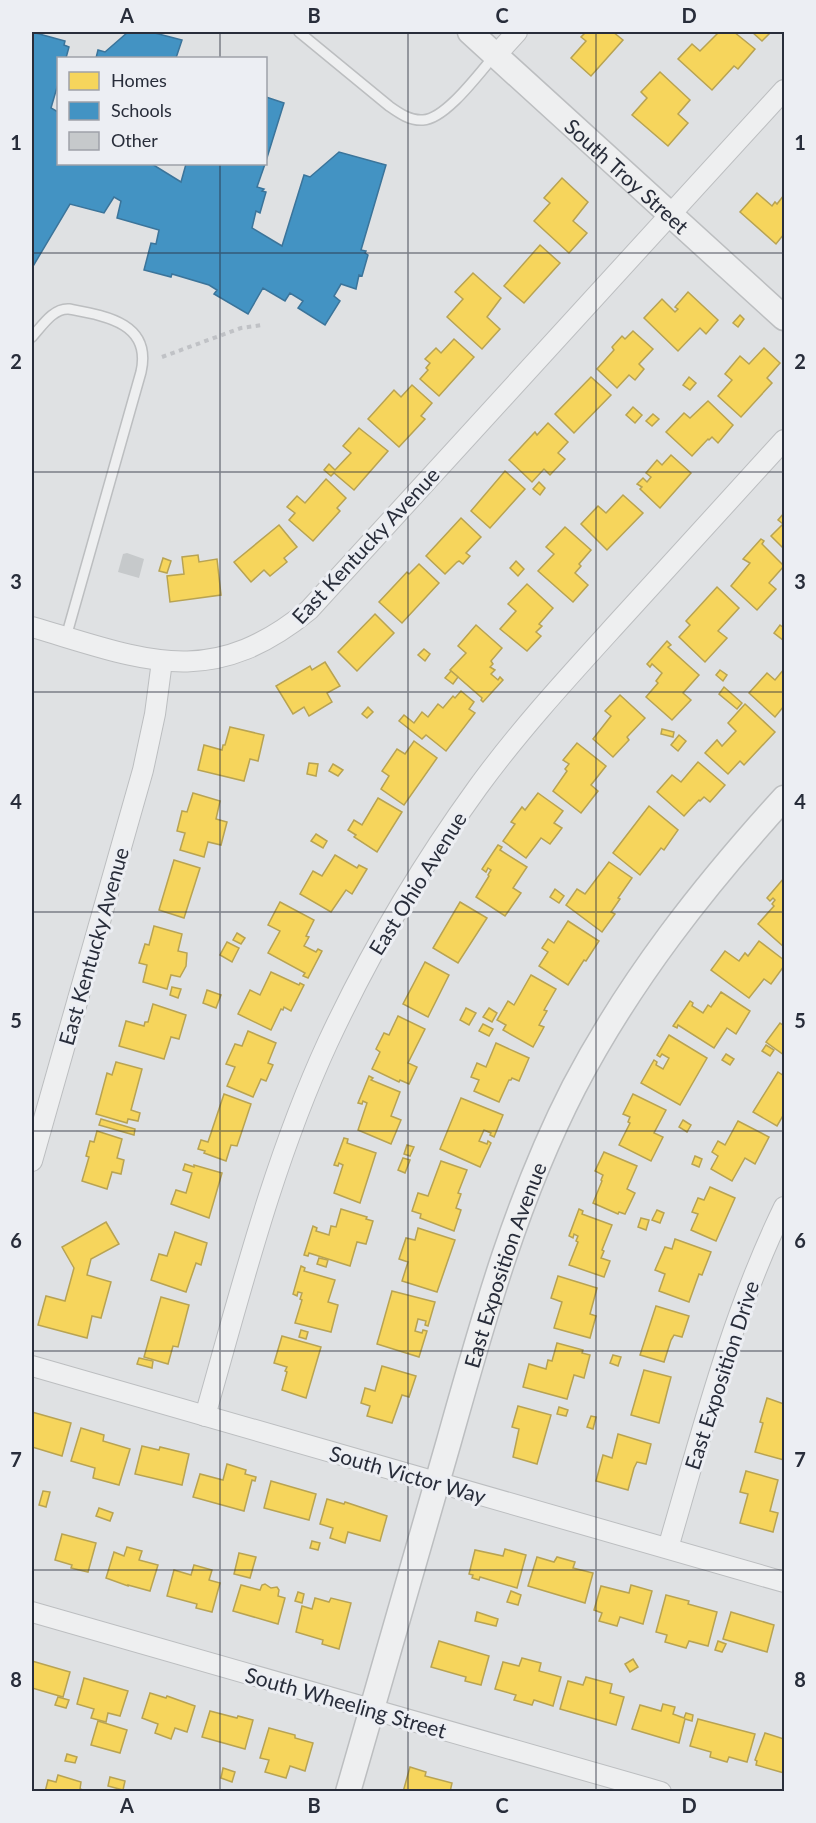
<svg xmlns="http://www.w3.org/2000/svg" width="816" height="1823" font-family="Lato,sans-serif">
  <rect width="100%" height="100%" fill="#dfe1e3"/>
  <g fill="#f6d55c" stroke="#b8a352" stroke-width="1.5">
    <polygon points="586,32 613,32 623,40 591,76 571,58 586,41 581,37"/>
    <polygon points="719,32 734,32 755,49 738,69 734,66 712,90 678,59 692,44 700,51"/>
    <polygon points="752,32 771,32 762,41"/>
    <polygon points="660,72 690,100 678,114 688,123 668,146 632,115 647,98 641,92"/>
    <polygon points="562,178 588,202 573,221 587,233 569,253 534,221 550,203 544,198"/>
    <polygon points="757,193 772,206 775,202 777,204 784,195 784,234 776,244 740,212"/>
    <polygon points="540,245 560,263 524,303 504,286"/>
    <polygon points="473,273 501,298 487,317 500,329 482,349 447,317 463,299 455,292"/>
    <polygon points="688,292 718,320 706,334 700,328 678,351 644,318 662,299 675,312 678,309 675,307"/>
    <polygon points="740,315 744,319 738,327 733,323"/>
    <polygon points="633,331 653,349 639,364 644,369 635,380 629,375 617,388 597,369 614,350 612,347 622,336 625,339"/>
    <polygon points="454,339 474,357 439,396 420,379 428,370 426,368 430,363 425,359 436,348 441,353"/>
    <polygon points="764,348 780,363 767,378 772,383 741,417 718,396 732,380 725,374 740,356 749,364"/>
    <polygon points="591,377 611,395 574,433 555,414"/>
    <polygon points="689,377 696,383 690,390 683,385"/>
    <polygon points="412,385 432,403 421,416 425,419 399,447 368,419 394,390 401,397"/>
    <polygon points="708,401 733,425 718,443 712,437 709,440 708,439 692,456 666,432 684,413 690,418"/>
    <polygon points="633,407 642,415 635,423 626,415"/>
    <polygon points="653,414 659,419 652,426 646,421"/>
    <polygon points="548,423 568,442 558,453 565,459 550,475 544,469 532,482 509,460 535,432 537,435"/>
    <polygon points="359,428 388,451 354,490 334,473 331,476 324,470 329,464 335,470 351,453 343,446"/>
    <polygon points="671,455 691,473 660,508 640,489 642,487 637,484 643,478 647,482 651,477 646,473 657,460 662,465"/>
    <polygon points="505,471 525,489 490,528 471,511"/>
    <polygon points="326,479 346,498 337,508 340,511 313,541 289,520 295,513 287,507 297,496 305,503"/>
    <polygon points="539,482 545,488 540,495 533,489"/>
    <polygon points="623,495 643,513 607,550 581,524 598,506 606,513"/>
    <polygon points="784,513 784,549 771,536 783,524 778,520"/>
    <polygon points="461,518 481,537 466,553 470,556 463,564 459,561 457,562 445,574 426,556"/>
    <polygon points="279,525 297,547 284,558 287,562 270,576 264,570 251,582 234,562"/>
    <polygon points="565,527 591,550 579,564 581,566 575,573 588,585 573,602 538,571 554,554 546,547"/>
    <polygon points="761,539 764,541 762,544 784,566 769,583 776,589 757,610 731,586 750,563 743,559"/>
    <polygon points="198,555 199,562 217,559 221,595 170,602 167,576 184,574 182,557"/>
    <polygon points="163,558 171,561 167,573 159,571"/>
    <polygon points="516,561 524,569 518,576 510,568"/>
    <polygon points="419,564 439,583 402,623 379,602 407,572 409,574"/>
    <polygon points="527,584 553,608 539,624 542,626 536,632 541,636 527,651 500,629 516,611 508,604"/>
    <polygon points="717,587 739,608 718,631 727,638 705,662 679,637 690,625 686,621"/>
    <polygon points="375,614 394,633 357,671 338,652"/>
    <polygon points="476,625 502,648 491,661 493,664 490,667 495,670 491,674 498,680 500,677 503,680 483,702 481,700 482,698 450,670 466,653 458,646"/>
    <polygon points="780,625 784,628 783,640 774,633"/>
    <polygon points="667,641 671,645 668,647 699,675 683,693 691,700 672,720 646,697 658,683 656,681 662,673 652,664 650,667 647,664"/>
    <polygon points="424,649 430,654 425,661 418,655"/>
    <polygon points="325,662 340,686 327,693 332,702 309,716 304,707 293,714 276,686 310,666 312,670"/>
    <polygon points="784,669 784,706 775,717 749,693 767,673 775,680"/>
    <polygon points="720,670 727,675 723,681 716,675"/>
    <polygon points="451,671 458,677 453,684 445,678"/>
    <polygon points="724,687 742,703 737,709 719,694"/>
    <polygon points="461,691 474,702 469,709 475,713 446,751 426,735 422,739 399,721 404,715 414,723 422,712 428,717 438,704 443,708 453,696 455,698"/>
    <polygon points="620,695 645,718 627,737 629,740 613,757 593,739 611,716 605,711"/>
    <polygon points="745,704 775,732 744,765 740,761 728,774 705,753 717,740 722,746 736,731 728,723"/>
    <polygon points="368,707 373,712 367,718 362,714"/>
    <polygon points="230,727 264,735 258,761 250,759 244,781 198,770 204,745 222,750 223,745 225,745"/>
    <polygon points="662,729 674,732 673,737 661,734"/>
    <polygon points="679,735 686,741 678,751 671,745"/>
    <polygon points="414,741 437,758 404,805 381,789 389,776 382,771 397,749 405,754"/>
    <polygon points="577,743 606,766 591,785 598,791 581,813 553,791 567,771 565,769 569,764 563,760"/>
    <polygon points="698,762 725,785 710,802 704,797 700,801 699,800 684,816 657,792 672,775 681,782"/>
    <polygon points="309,763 318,764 316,776 307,774"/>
    <polygon points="333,764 343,770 338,776 329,771"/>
    <polygon points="193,793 220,801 216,819 227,822 221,845 208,842 204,857 180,850 185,833 177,831 182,811 187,812"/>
    <polygon points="538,793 563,811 554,823 562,828 550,844 541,838 526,858 503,841 515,824 511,822 522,807 525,810"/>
    <polygon points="378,798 402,812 377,852 354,837 356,835 348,830 354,820 362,825"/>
    <polygon points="649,806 678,830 664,850 661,848 640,875 613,853"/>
    <polygon points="316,834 327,841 323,848 311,841"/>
    <polygon points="498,845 502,847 500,850 527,867 513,888 521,893 505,916 476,897 489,876 488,875 491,870 488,868 486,872 482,869"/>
    <polygon points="335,855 357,868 359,865 367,869 352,894 346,890 331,912 300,894 313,871 322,876"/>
    <polygon points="174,860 200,868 184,918 159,910"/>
    <polygon points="609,862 632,878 618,898 620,899 611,912 615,914 602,932 566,905 577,889 585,894"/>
    <polygon points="784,878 784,947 758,924 774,906 772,904 775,900 773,898 770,901 767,898"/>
    <polygon points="555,889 564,896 559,903 550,897"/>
    <polygon points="280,902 314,920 306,936 309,937 304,946 316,952 318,949 322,951 308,978 303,976 305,973 268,953 280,931 268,925"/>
    <polygon points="460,902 487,918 458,963 433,948"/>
    <polygon points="568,921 599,941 586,961 584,960 568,985 539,966 548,952 542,948 548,939 554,943"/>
    <polygon points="154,926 182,934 178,951 187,953 186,966 180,977 171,975 167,989 143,982 147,965 139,963 145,944 149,945"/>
    <polygon points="237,933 245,938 241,944 233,940"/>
    <polygon points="759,941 784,960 784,966 771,984 764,979 749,998 711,970 725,951 739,961 745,953 748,956"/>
    <polygon points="227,942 239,948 232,962 220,955"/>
    <polygon points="425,962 449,975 428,1017 403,1004"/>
    <polygon points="271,972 299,985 300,983 304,985 291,1011 284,1007 283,1010 281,1009 271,1030 238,1014 250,990 260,995"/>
    <polygon points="531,975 556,989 544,1010 547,1011 539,1025 544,1027 533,1047 503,1030 506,1025 497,1020 508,1001 514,1005"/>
    <polygon points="172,987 181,989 178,998 170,995"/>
    <polygon points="207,990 221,995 216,1008 203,1003"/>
    <polygon points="721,992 750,1011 736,1034 727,1028 714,1048 678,1025 677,1028 673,1026 690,1001 693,1003 692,1006 703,1013 708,1005 711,1007"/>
    <polygon points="153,1004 186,1015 179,1039 171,1037 164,1059 119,1046 126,1021 144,1026 145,1022 148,1022"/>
    <polygon points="466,1008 476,1013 469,1025 460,1020"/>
    <polygon points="489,1008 497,1013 492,1022 483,1017"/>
    <polygon points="398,1016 425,1029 408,1063 417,1067 409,1084 400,1080 399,1082 372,1069 380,1052 376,1049 384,1033 389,1035"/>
    <polygon points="780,1023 784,1026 784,1055 766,1042"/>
    <polygon points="483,1024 493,1029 489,1036 479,1031"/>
    <polygon points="248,1031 276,1043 268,1063 273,1065 266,1081 261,1079 253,1097 227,1086 235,1067 226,1064 235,1044 242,1046"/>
    <polygon points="669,1035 707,1058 680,1105 641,1083 654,1060 657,1062 656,1065 663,1069 669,1058 662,1054 660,1057 657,1055"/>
    <polygon points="496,1043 529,1058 519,1081 512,1078 511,1080 509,1080 499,1102 474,1091 479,1080 471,1077 477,1063 486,1067"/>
    <polygon points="766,1045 774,1050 770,1056 762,1051"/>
    <polygon points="726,1054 734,1059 730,1065 722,1060"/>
    <polygon points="116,1062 142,1069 131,1110 140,1113 138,1121 128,1119 127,1123 96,1114 107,1073 112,1075"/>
    <polygon points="778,1072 784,1076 784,1114 777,1126 753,1112"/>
    <polygon points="369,1076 373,1078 371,1080 400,1092 391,1116 401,1120 391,1144 358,1130 367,1103 363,1101 362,1104 358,1103"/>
    <polygon points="224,1094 251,1104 237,1146 231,1145 226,1161 204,1153 205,1151 198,1149 201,1140 208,1142"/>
    <polygon points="633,1094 666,1110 654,1133 663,1137 651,1161 619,1145 630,1123 628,1122 630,1117 623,1114"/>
    <polygon points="461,1098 503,1115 494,1137 490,1135 491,1133 484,1130 479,1141 487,1144 488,1141 491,1143 480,1167 440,1149"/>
    <polygon points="101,1119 135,1129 134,1135 99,1125"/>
    <polygon points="683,1120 691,1125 687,1132 679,1127"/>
    <polygon points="738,1121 769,1137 755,1164 745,1158 732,1181 711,1169 718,1156 712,1152 718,1141 725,1145"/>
    <polygon points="97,1131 122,1139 117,1158 124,1160 121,1174 112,1172 107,1189 82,1181 89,1157 86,1156 90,1141 94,1142"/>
    <polygon points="344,1138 348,1139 347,1143 376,1153 360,1203 334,1193 343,1165 339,1163 338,1166 334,1165"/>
    <polygon points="407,1145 414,1147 410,1156 404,1154"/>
    <polygon points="604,1152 637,1166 627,1189 635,1193 625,1214 619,1212 618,1214 593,1203 602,1181 601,1180 603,1175 595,1171"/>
    <polygon points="695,1156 702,1159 699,1167 692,1164"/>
    <polygon points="403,1158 410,1160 405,1173 398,1170"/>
    <polygon points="441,1161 467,1170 458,1193 461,1194 456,1208 461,1210 454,1231 420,1218 421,1214 412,1211 418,1193 428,1196"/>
    <polygon points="185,1164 194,1167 194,1165 222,1173 209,1218 171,1204 176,1190 186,1193 192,1173 183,1170"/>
    <polygon points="710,1187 735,1198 716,1241 691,1230 698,1214 692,1212 698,1198 704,1200"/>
    <polygon points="341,1209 367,1217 366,1219 373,1221 366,1244 357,1242 350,1266 309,1253 308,1256 304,1255 313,1226 317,1228 316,1231 329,1235 331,1226 336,1227"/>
    <polygon points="579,1209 583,1211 582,1214 612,1225 602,1250 604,1251 601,1258 610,1261 604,1277 569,1265 578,1242 576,1241 578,1236 574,1234 573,1238 569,1236"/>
    <polygon points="657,1210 664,1213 660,1223 652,1220"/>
    <polygon points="641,1218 649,1220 646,1230 638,1227"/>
    <polygon points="106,1222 119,1244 91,1259 87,1275 111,1282 101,1318 92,1316 87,1338 38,1325 46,1296 65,1301 74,1268 62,1247"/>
    <polygon points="418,1228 455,1240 437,1292 402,1281 408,1262 399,1259 406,1238 415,1240"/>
    <polygon points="175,1232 207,1243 201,1265 196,1263 186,1292 151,1280 159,1254 167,1256"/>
    <polygon points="675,1239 711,1252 702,1275 699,1274 689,1302 659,1291 665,1274 655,1270 665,1247 672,1249"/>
    <polygon points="319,1258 328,1260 326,1267 317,1264"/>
    <polygon points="301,1266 305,1268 304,1271 335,1280 328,1302 338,1305 331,1332 295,1323 302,1300 300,1299 302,1293 298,1292 297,1296 293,1294"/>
    <polygon points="558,1276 597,1288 590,1314 596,1316 590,1338 554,1328 562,1302 551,1298"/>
    <polygon points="392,1291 435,1302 428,1326 425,1325 426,1321 418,1319 415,1331 422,1333 423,1330 427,1331 419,1357 377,1344"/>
    <polygon points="161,1297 189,1305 178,1347 173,1346 168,1364 144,1357"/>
    <polygon points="656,1306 689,1316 682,1337 674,1335 671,1340 664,1362 640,1355"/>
    <polygon points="301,1330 308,1332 306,1339 299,1337"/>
    <polygon points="282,1336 321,1347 306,1398 282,1390 287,1372 285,1371 287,1367 274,1363"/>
    <polygon points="557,1343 583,1350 582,1353 590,1355 584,1378 574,1375 567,1399 523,1387 529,1364 546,1369 548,1360 552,1361"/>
    <polygon points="613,1355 621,1357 618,1366 610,1363"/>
    <polygon points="139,1358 153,1361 152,1368 137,1364"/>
    <polygon points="382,1366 416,1376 409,1397 402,1395 392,1423 367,1416 370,1406 361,1403 365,1388 375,1391"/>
    <polygon points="644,1370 671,1377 659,1423 631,1415"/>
    <polygon points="767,1398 784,1404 784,1460 755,1452 763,1423 760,1422"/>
    <polygon points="518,1406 551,1415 537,1464 513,1457 519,1429 512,1427"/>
    <polygon points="559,1407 568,1410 566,1416 557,1414"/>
    <polygon points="32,1412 71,1423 62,1456 32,1447"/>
    <polygon points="591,1416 596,1417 593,1429 587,1427"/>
    <polygon points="81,1428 104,1435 103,1441 130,1449 119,1485 93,1478 95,1468 71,1461"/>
    <polygon points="618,1434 651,1444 646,1464 637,1462 634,1468 628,1490 596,1481 603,1455 612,1458"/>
    <polygon points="142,1446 159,1450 160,1447 189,1454 182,1485 135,1474"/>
    <polygon points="227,1464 246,1470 245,1474 256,1477 255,1481 252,1480 244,1511 193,1497 200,1474 223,1480"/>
    <polygon points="746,1471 778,1480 770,1511 778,1513 773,1532 740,1523 748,1494 740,1492"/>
    <polygon points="271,1481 316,1494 309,1520 264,1508"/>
    <polygon points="43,1491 50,1492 46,1507 39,1505"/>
    <polygon points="327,1499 344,1504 345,1502 387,1516 380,1541 348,1532 345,1543 330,1538 333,1528 320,1524"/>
    <polygon points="99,1508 113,1513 110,1521 96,1516"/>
    <polygon points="62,1534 96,1543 88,1572 71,1568 72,1565 55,1560"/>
    <polygon points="312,1541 320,1543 318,1550 310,1548"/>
    <polygon points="127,1547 142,1551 139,1560 158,1565 150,1591 128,1585 128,1586 106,1578 114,1552 124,1556"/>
    <polygon points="505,1549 526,1555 517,1588 480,1577 479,1580 472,1578 473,1575 469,1574 475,1550 503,1556"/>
    <polygon points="239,1553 256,1557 250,1578 234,1574"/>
    <polygon points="537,1557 554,1562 557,1557 575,1562 573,1568 593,1573 585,1603 528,1586"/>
    <polygon points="194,1565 212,1570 209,1580 220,1583 212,1612 196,1608 197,1604 167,1596 174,1570 191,1575"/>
    <polygon points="265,1584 271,1588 277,1587 279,1590 278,1596 285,1598 278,1624 233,1611 241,1585 260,1590 262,1585"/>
    <polygon points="631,1585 652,1591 643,1624 620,1617 617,1626 599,1621 602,1613 594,1610 601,1586 629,1593"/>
    <polygon points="511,1591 521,1595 518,1605 507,1602"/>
    <polygon points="298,1592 304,1594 302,1603 295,1601"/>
    <polygon points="666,1595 689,1601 688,1604 717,1612 708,1646 689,1641 686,1648 665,1642 667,1635 656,1632"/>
    <polygon points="315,1598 329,1602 331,1598 351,1603 339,1649 322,1644 323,1640 296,1632 302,1606 312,1609"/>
    <polygon points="477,1612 498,1619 496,1626 475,1621"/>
    <polygon points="731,1612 774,1625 767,1652 723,1639"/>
    <polygon points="439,1641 489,1656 481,1685 465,1681 466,1677 431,1667"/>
    <polygon points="718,1641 726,1644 722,1652 715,1650"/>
    <polygon points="522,1658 541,1663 539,1671 561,1677 553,1706 534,1700 532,1705 514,1700 516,1695 495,1689 503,1662 519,1666"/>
    <polygon points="633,1659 638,1667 630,1672 625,1664"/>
    <polygon points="32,1661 70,1672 63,1697 32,1688"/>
    <polygon points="586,1677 612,1684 610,1693 624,1697 616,1725 560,1709 568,1681 583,1685"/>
    <polygon points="84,1678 128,1691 120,1716 108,1713 106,1722 91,1718 94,1709 77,1704"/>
    <polygon points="150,1693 166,1698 167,1696 195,1706 187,1732 175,1728 171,1739 155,1733 158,1724 142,1718"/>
    <polygon points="58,1697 69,1700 66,1708 55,1705"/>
    <polygon points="663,1704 675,1707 673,1714 684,1718 686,1713 693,1715 692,1721 685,1719 679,1743 632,1729 640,1705 661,1711"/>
    <polygon points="210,1711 237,1718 238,1716 253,1720 245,1749 202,1737"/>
    <polygon points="698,1719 755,1734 747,1762 729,1757 727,1762 710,1757 711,1752 690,1746"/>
    <polygon points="98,1721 127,1730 120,1753 91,1745"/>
    <polygon points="269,1728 295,1735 295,1738 313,1743 305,1771 290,1766 286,1778 265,1772 269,1760 260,1758"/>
    <polygon points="765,1733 784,1739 784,1773 756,1765 757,1761 755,1760"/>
    <polygon points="67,1754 77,1757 75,1763 65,1761"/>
    <polygon points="410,1767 426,1772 425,1776 452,1783 450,1792 403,1792"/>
    <polygon points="223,1768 235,1772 232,1782 221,1778"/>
    <polygon points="58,1775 81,1782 80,1789 89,1792 45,1792 48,1780 56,1782"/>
    <polygon points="110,1777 125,1781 123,1790 108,1786"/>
  </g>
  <g fill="#4393c3" stroke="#3b749a" stroke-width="1.5">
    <polygon points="32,32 65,41 64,45 69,47 66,58 58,58 58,84 51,108 58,112 58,164 152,164 181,182 186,164 265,164 257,187 264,189 262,191 266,192 260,213 256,211 252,228 282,246 304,175 310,177 339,152 386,165 361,250 366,251 365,253 368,255 362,276 359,275 356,289 341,284 334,296 340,301 325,325 298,308 303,301 290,293 285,301 263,288 248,314 214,294 217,290 209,285 172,274 171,277 144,270 151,243 156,244 159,230 117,218 121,201 114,197 104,213 70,204 32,268"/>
    <polygon points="128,32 151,32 182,40 176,58 96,58 98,50 105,52"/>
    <polygon points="266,97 284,103 266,161"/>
  </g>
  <polygon fill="#c6c9cb" points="127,553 144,559 139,578 118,572 123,554"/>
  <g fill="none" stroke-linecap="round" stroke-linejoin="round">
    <g stroke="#bcbec0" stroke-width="12">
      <g id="service">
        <path d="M299,32l90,74c10,7 21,15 34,14 23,-1 57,-48 72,-65"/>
        <path d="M32,337c10,-11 21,-29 37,-28 37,7 83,14 72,63l-75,265"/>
      </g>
    </g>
    <g stroke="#bcbec0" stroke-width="22">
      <g id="minor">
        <polyline points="496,55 517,32"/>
        <path d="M32,627c110,32 177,65 277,-17l475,-520"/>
        <polyline points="32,1161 143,770 155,714 162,661"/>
        <polyline points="32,1366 784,1582"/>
        <path d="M205,1416c36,-126 68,-255 123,-374 42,-90 92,-175 150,-255 43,-59 93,-113 142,-167 55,-60 110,-120 164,-180"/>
        <path d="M668,1548c34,-116 63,-232 116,-341"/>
        <polyline points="32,1612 661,1792"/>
      </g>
    </g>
    <g stroke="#bcbec0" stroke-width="27">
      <g id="tertiary">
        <path id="s1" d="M470,32l314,286"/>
        <path id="s2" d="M348,1792c33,-117 67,-234 101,-351 34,-121 67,-241 125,-354 56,-107 129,-200 210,-289"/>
      </g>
    </g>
    <polyline stroke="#c0c2c6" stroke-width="4" stroke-dasharray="4.5 4.5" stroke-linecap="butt" points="162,357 241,328 262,325"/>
    <use href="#service" stroke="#eeeff0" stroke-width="9"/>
    <use href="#minor" stroke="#eeeff0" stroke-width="20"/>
    <use href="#tertiary" stroke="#eeeff0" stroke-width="24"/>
  </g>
  <path fill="none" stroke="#282d3a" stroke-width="1.5" stroke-opacity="0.55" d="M220,32v26M408,32v1760M596,32v1760M220,164v1628M32,253h752M32,472h752M32,692h752M32,912h752M32,1131h752M32,1351h752M32,1570h752"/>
  <g text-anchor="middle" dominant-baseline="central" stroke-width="6" stroke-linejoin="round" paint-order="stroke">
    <g font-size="21" fill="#282d3a" stroke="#eceef3">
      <text stroke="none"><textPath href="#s1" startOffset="213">South Troy Street</textPath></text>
      <text transform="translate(365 545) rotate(-47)">East Kentucky Avenue</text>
      <text transform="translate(417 883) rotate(-58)">East Ohio Avenue</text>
      <text transform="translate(93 946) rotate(-74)">East Kentucky Avenue</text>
      <text stroke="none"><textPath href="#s2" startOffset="550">East Exposition Avenue</textPath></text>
      <text transform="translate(721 1375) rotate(-72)">East Exposition Drive</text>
      <text transform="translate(408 1474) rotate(16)">South Victor Way</text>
      <text transform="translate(346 1702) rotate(16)">South Wheeling Street</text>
    </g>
  </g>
  <rect width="816" height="1823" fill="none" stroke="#eceef3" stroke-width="66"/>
  <rect x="57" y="57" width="210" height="108" fill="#eceef3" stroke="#9ea1a9" stroke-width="1.5"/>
  <rect x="69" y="72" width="30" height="18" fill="#f6d55c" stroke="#9ea1a9" stroke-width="1.5"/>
  <text x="111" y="87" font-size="18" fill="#282d3a">Homes</text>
  <rect x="69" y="102" width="30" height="18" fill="#4393c3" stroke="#9ea1a9" stroke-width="1.5"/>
  <text x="111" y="117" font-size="18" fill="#282d3a">Schools</text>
  <rect x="69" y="132" width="30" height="18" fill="#c6c9cb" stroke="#9ea1a9" stroke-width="1.5"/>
  <text x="111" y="147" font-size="18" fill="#282d3a">Other</text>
  <rect x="33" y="33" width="750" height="1757" fill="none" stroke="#282d3a" stroke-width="2"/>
  <g font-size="20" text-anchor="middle" font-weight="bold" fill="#282d3a">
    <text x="127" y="23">A</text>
    <text x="314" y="23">B</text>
    <text x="502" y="23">C</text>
    <text x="689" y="23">D</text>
    <text x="16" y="150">1</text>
    <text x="800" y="150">1</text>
    <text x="16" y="369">2</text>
    <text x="800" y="369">2</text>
    <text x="16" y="589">3</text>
    <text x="800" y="589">3</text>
    <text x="16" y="809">4</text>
    <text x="800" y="809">4</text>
    <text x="16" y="1028">5</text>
    <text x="800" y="1028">5</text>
    <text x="16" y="1248">6</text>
    <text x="800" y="1248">6</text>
    <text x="16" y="1467">7</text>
    <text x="800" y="1467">7</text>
    <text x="16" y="1687">8</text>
    <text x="800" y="1687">8</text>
    <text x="127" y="1813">A</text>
    <text x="314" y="1813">B</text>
    <text x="502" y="1813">C</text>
    <text x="689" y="1813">D</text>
  </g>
</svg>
